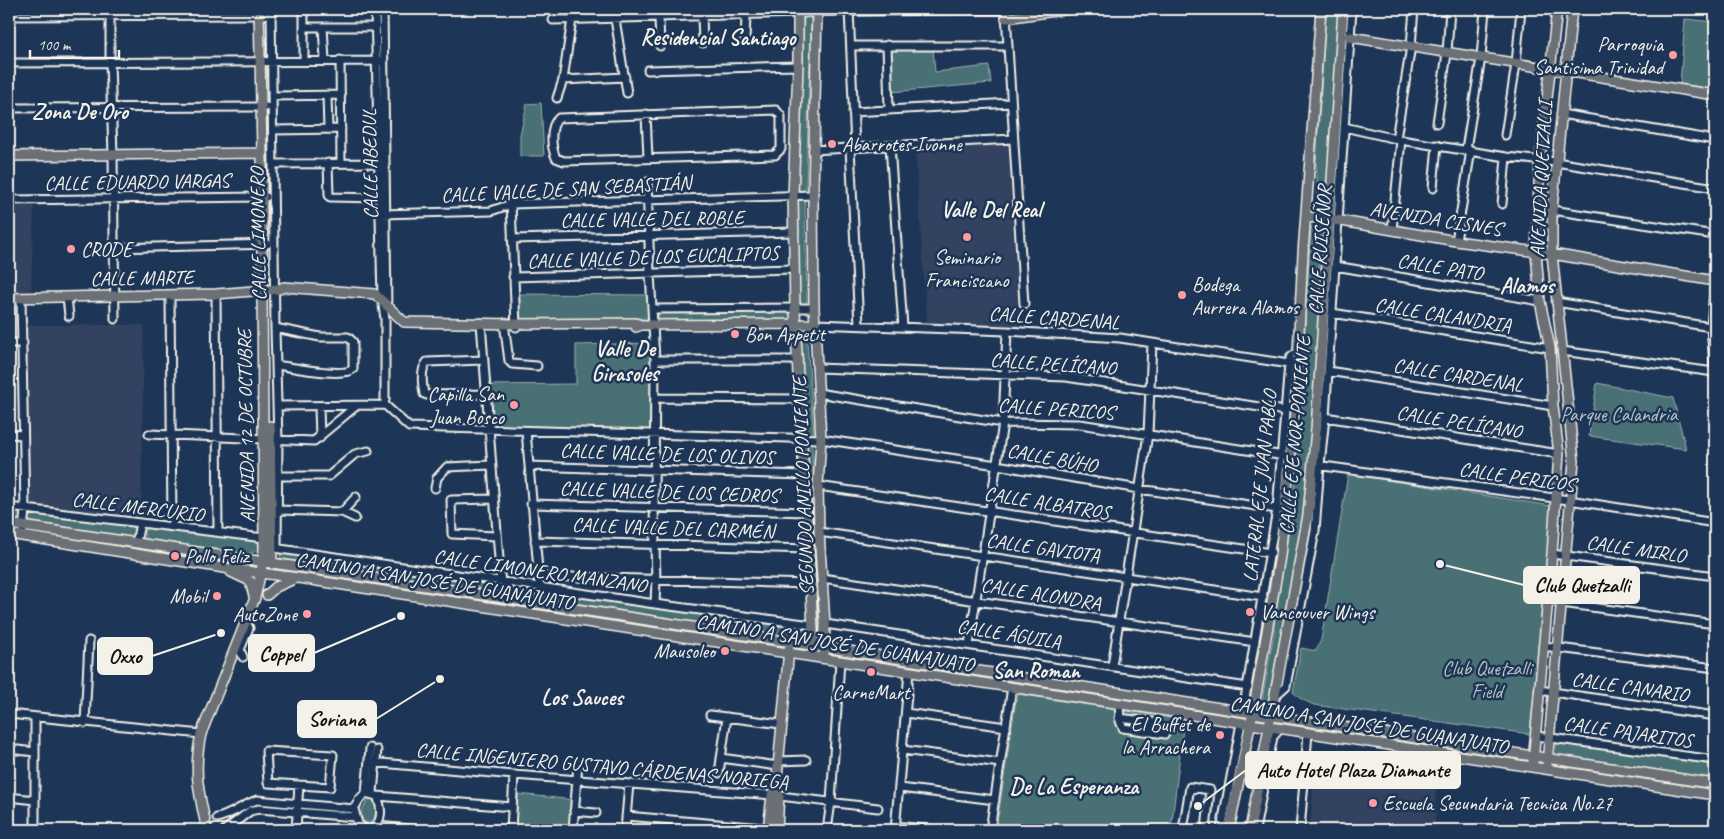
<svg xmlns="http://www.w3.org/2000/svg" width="1724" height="839" font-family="Caveat,sans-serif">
<rect width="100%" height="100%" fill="#1d3557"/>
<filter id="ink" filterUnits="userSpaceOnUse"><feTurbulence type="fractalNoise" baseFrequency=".02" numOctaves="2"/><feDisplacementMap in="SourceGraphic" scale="10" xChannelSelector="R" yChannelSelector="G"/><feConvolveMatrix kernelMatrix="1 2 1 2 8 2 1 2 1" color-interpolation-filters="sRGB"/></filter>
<g filter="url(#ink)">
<path fill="#324260" d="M1008,143L1019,326L927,323L915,150Z
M9,206H34L31,292H9Z
M26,325H144L141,519L31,504Z
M1315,760L1436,775L1435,830H1310Z"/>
<path fill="#497074" stroke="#9eb0ae" d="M1326,9H1339L1326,208L1324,210H1317V173L1316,166Z
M804,17H810L811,21L806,188L805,192L801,193L798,191Z
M1685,19L1715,22V89L1680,84Z
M891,49H933L935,72L989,66L991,83L892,92Z
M541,103L544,156H520V135L527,104Z
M802,198L805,201L807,302L802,304L799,302L797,201Z
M1316,226L1320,227L1321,230L1319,268L1321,279L1311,433L1300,542L1270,698L1266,701L1263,700V695L1274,633V615L1294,501L1311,227Z
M514,294L648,295L649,318L516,321Z
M665,312H790L793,315V321L663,322L658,319V314Z
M806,327L814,433L810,436L806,433L800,328Z
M650,343L653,432L490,429L487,385L576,384V345Z
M1597,383L1673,398L1686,449L1589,436Z
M805,442L811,443L812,447L824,630L822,643L816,642Z
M1348,474L1552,506L1530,734L1314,705L1301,699L1293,692L1301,648L1316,651L1321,640Z
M9,510L21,512L24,519L19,521L9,519Z
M34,513L132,527L135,528V532L131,537L31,522L28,520V516Z
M148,528L261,542L262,547L257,551L248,554L146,539L144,536V531Z
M281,552L498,585L499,587L497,590L491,591L281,561L280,555Z
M510,586L537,591V595L534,597L512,594L509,589Z
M548,592L807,630L809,632V637L805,640L799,639L552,599L548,597Z
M1017,694L1184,720L1171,830H996Z
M1560,741L1715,763V780L1555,755L1556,744Z
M518,794L575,800L572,830H515Z
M369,799L373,800L377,805C377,814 377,822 366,823L362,818L361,811Z"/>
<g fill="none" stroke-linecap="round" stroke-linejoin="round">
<path stroke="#3d516d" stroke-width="7" stroke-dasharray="7 3.5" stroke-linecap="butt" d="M1208,809L1219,811"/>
<defs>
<path id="minor" d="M110,9V62L113,155L115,319
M271,9L275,328L278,440L277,548
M304,9V61
M375,9L382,299L385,319V400
M383,9L387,308
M581,9L582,19
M849,9L855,148
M1006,14L1024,304
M9,16L264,15
M702,16L703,43
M659,18L660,46
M615,19L627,93
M553,20L798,13
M304,27H376
M323,27L325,60
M745,41L746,15
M887,45L889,109
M851,46H1007
M340,60L341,163
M9,63L384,61
M648,70L798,66
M563,80L625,77
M327,95L328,129
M273,96L341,95
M557,98L563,80L572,19
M9,108L266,107
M776,110L781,116V149L775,155L564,161L556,158C551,147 549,126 559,118Z
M853,112L1011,103
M646,114L648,158
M1561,114L1715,140
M1437,123L1447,53L1450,9
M1344,127L1401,140L1506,157L1556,162L1715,188
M273,130L341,129
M1505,135L1516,64L1521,9
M1396,139L1411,46L1414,9
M890,146L903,327
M850,148L859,325
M1466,149L1481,58L1485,9
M813,150L1013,139
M328,163L329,195L330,197L380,198
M274,164L379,163
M647,182L650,273L655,360L654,508L656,580L655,604
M1433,188L1437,145
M9,200L266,197
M511,204L516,327
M1502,204L1506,157
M1552,210L1715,235
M381,214L491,211L511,204L813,195
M1392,230L1401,140
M512,239L794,232
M1456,241L1471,150
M114,248L267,244
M1335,266L1540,301
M513,277L794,269
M1715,279L1711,327L1715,377
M216,294L218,532
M170,295L172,527
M67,297L69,316
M21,298L25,510L23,530
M1556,302L1711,327
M652,309L814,308
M1332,313L1550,348
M481,323L502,598
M504,323L509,361L512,364L537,366
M815,324L1007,331L1120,338L1289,364
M275,328L320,337H348L353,342V369C343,378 291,367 276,365
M9,343H23
M1562,351L1714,372
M484,360L427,362C420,370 422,384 424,394L427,395L487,394
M655,360H798
M817,368L1066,377L1285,411
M1328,371L1553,406
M818,393L1003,423L1080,424L1291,457
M655,398L799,399
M277,406L385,405L409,427L821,439L997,465L1139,489L1277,509
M319,407L320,438
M1325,417L1559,454
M526,431L541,604
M9,434L23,435
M149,434L314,441L356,406
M1316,465L1569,500L1715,523
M529,466L804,475
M278,476H329L355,454L368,451
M818,486L1271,553
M435,488L437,478L447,467L491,465
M493,499L451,500L452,534L496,536
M531,504L807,512
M9,507L264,538
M278,510L342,512L355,518
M342,512L356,497
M819,532L1263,597
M535,541L809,549
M136,543L140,523
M267,547L655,604L812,625
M1552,554L1715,576
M539,576L810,584
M822,578L1255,642
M1547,601L1715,624
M825,624L1248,687
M969,645L1003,423L1007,331
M1543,646L1715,668
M243,657L240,650L249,628L246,622
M1112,666L1148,434L1152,343
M1539,690L1715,716
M1276,695L1286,686L1315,531L1320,465L1325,417L1352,9
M1119,704L1120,721L1123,728L1165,734
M1231,710L1240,705L1245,699L1277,509L1289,364L1290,358L1299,351
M906,713L1006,727
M9,714L201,734
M710,715L781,724
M1119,718L1152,722V732
M85,723L89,641
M1536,736L1715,760
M9,749L35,752
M903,750L1000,763
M266,751L333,755L330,787L268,783Z
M721,758L778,766
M778,761L806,760
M370,762L514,775L772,795L878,808
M719,773L727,717
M900,788L995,800
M366,793L377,796C382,808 383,822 371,830
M366,793L370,748
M373,793L377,750
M377,796L512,807
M9,797L35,800
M574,811L596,813
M626,816L787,830
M217,818C232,815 242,805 257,800L354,809
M377,826L421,830
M896,826L933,830
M35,830V717
M225,830L250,811L259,809L355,817
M263,830H272
M296,830L299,785
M366,830L358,824L354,809L359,800L366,793
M511,830L514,775
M573,830L578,764
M625,830L629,784
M827,830L831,802L840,661
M895,830L909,672
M990,830L1012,687
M1183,830L1190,787L1210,790L1206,830
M1221,830L1241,723
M1255,830L1273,737L1280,729
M1300,830L1308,733"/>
<path id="major" d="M798,9V66L793,196L795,309L799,399L809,549L814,650
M817,9L813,195L814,308L821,439L818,486L819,532L825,624L824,653
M798,13L817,11L1008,9
M1006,18L1069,9
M1350,37L1715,95
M9,156L262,153
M1306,217L1330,219L1456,241L1552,254L1715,281
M9,298L216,294L279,289L284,287L375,294L404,322L516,324L635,323L641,325
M636,327L641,325L815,324
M270,426L272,564
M9,524L380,579L1715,784
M9,534L224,568L298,578L1715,795
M231,572L250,581L254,596
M267,595L276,587L294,579
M1533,762L1552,554L1559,454L1553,406L1550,348L1540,301L1536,252L1540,161L1557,9
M1547,764L1574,461L1552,254V210L1572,9
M207,830C199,793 193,772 201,734L255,598L263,562L264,547L262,290V153L259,9
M768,830L772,795L776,788
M777,830L779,796L776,788L789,649
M1229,830L1255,701L1280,556L1295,411L1303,253L1321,9
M1250,830L1308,515L1316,429L1343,9"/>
</defs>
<use href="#minor" stroke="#f4f1e8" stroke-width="11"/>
<use href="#major" stroke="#f4f1e8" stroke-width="12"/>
<use href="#minor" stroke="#1d3557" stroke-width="7"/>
<use href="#major" stroke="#6b6f75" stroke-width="9"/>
</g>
</g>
<g fill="#ff9aa2" stroke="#1d3557" stroke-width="2">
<circle cx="1673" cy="55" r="5"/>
<circle cx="832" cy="144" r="5"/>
<circle cx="967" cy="237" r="5"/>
<circle cx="71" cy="249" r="5"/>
<circle cx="1182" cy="295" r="5"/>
<circle cx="735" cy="334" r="5"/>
<circle cx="514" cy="405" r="5"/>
<circle cx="175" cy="556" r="5"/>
<circle cx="217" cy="596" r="5"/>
<circle cx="1250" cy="612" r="5"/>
<circle cx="307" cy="614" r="5"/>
<circle cx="725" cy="651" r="5"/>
<circle cx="871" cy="672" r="5"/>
<circle cx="1220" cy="735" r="5"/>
<circle cx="1373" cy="803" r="5"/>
</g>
<g text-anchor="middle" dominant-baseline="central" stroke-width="5" stroke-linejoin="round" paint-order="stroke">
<g font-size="20" fill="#f4f1e8" stroke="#1d3557" text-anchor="start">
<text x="1663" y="44" text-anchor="end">Parroquia<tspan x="1663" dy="23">Santisima Trinidad</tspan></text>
<text x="842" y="144">Abarrotes Ivonne</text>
<text x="81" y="249">CRODE</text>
<text x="967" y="257" text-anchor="middle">Seminario<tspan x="967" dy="23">Franciscano</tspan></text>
<text x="1192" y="284">Bodega<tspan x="1192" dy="23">Aurrera Alamos</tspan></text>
<text x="745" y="334">Bon Appetit</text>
<text x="504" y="394" text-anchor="end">Capilla San<tspan x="504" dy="23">Juan Bosco</tspan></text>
<text x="185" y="556">Pollo Feliz</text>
<text x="207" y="596" text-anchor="end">Mobil</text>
<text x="1260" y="612">Vancouver Wings</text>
<text x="297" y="614" text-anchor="end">AutoZone</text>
<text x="715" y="651" text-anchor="end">Mausoleo</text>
<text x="871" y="692" text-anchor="middle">CarneMart</text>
<text x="1210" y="724" text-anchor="end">El Buffet de<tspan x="1210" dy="23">la Arrachera</tspan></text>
<text x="1383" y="803">Escuela Secundaria Tecnica No.27</text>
</g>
<g font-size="20" fill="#f4f1e8" stroke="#1d3557">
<text transform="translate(370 164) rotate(-91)">CALLE ABEDUL</text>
<text transform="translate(1541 179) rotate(-87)">AVENIDA QUETZALLI</text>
<text transform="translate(137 182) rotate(-1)">CALLE EDUARDO VARGAS</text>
<text transform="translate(566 189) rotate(-3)">CALLE VALLE DE SAN SEBASTIÁN</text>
<text transform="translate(652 219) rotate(-1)">CALLE VALLE DEL ROBLE</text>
<text transform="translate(1436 219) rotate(9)">AVENIDA CISNES</text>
<text transform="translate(258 234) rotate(-91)">CALLE LIMONERO</text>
<text transform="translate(1320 250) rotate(-86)">CALLE RUISEÑOR</text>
<text transform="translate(653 257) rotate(-2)">CALLE VALLE DE LOS EUCALIPTOS</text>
<text transform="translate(1440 267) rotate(9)">CALLE PATO</text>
<text transform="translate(142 278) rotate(-1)">CALLE MARTE</text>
<text transform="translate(1443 315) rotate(9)">CALLE CALANDRIA</text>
<text transform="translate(1054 318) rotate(4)">CALLE CARDENAL</text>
<text transform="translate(1053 364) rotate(4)">CALLE PELÍCANO</text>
<text transform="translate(1458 375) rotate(9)">CALLE CARDENAL</text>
<text transform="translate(1056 409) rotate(4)">CALLE PERICOS</text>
<text transform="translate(1459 422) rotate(9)">CALLE PELÍCANO</text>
<text transform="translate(246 426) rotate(-91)">AVENIDA 12 DE OCTUBRE</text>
<text transform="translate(1295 435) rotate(-85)">CALLE EJE NOR-PONIENTE</text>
<text transform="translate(667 454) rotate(2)">CALLE VALLE DE LOS OLIVOS</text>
<text transform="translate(1052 458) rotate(10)">CALLE BÚHO</text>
<text transform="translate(1517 477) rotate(8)">CALLE PERICOS</text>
<text transform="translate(803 486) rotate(-92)">SEGUNDO ANILLO PONIENTE</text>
<text transform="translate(1260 486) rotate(-84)">LATERAL EJE JUAN PABLO</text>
<text transform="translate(669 492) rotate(2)">CALLE VALLE DE LOS CEDROS</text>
<text transform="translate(1047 503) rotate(9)">CALLE ALBATROS</text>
<text transform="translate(138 507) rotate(7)">CALLE MERCURIO</text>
<text transform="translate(673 528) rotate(2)">CALLE VALLE DEL CARMÉN</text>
<text transform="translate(1043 548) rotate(8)">CALLE GAVIOTA</text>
<text transform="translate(1636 549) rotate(8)">CALLE MIRLO</text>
<text transform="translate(540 571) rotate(8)">CALLE LIMONERO MANZANO</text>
<text transform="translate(435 581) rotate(9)">CAMINO A SAN JOSÉ DE GUANAJUATO</text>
<text transform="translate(1041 594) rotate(9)">CALLE ALONDRA</text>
<text transform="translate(1009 634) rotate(9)">CALLE ÁGUILA</text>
<text transform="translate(835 643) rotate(9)">CAMINO A SAN JOSÉ DE GUANAJUATO</text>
<text transform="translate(1630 687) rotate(8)">CALLE CANARIO</text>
<text transform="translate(1369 725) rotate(9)">CAMINO A SAN JOSÉ DE GUANAJUATO</text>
<text transform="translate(1628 732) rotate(8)">CALLE PAJARITOS</text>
<text transform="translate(602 766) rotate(5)">CALLE INGENIERO GUSTAVO CÁRDENAS NORIEGA</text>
</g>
<g font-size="20" fill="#b8c4bf" stroke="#1d3557">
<text x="1619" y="414">Parque Calandria</text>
<text x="1487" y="668">Club Quetzalli<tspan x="1487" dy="23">Field</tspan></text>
</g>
<g font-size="22" font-weight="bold" fill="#f4f1e8" stroke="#1d3557">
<text x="718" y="38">Residencial Santiago</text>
<text x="80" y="112">Zona De Oro</text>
<text x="991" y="210">Valle Del Real</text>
<text x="1527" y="286">Alamos</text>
<text x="625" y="349">Valle De<tspan x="625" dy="25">Girasoles</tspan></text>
<text x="1036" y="671">San Roman</text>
<text x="582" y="698">Los Sauces</text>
<text x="1074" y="787">De La Esperanza</text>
</g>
</g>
<path fill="none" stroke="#f4f1e8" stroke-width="2" d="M1440 564L1524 585M401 616L314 653M221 633L152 656M440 679L376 719M1198 806L1246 770"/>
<g fill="#f4f1e8" stroke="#1d3557" stroke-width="2">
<circle cx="1440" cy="564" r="5"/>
<circle cx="401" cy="616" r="5"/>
<circle cx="221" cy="633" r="5"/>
<circle cx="440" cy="679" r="5"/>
<circle cx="1198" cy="806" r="5"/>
</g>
<g fill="#f4f1e8" stroke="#f4f1e8" stroke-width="2">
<rect x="1524" y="567" width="115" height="36" rx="5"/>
<rect x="249" y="635" width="65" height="36" rx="5"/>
<rect x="98" y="638" width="54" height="36" rx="5"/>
<rect x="298" y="701" width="78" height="36" rx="5"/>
<rect x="1246" y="752" width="214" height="36" rx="5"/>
</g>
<g font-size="21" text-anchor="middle" font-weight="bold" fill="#111">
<text x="1582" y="592">Club Quetzalli</text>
<text x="281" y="661">Coppel</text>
<text x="125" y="663">Oxxo</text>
<text x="337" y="726">Soriana</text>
<text x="1353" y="777">Auto Hotel Plaza Diamante</text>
</g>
<rect width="1724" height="839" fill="none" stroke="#1d3557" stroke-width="30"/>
<rect x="15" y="15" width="1694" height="809" fill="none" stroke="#f4f1e8" stroke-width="2" filter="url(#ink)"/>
<path d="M30 50v8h89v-8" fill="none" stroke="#f4f1e8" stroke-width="2.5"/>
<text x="38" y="50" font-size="15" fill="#f4f1e8" stroke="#1d3557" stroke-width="4" paint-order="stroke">100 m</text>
</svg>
